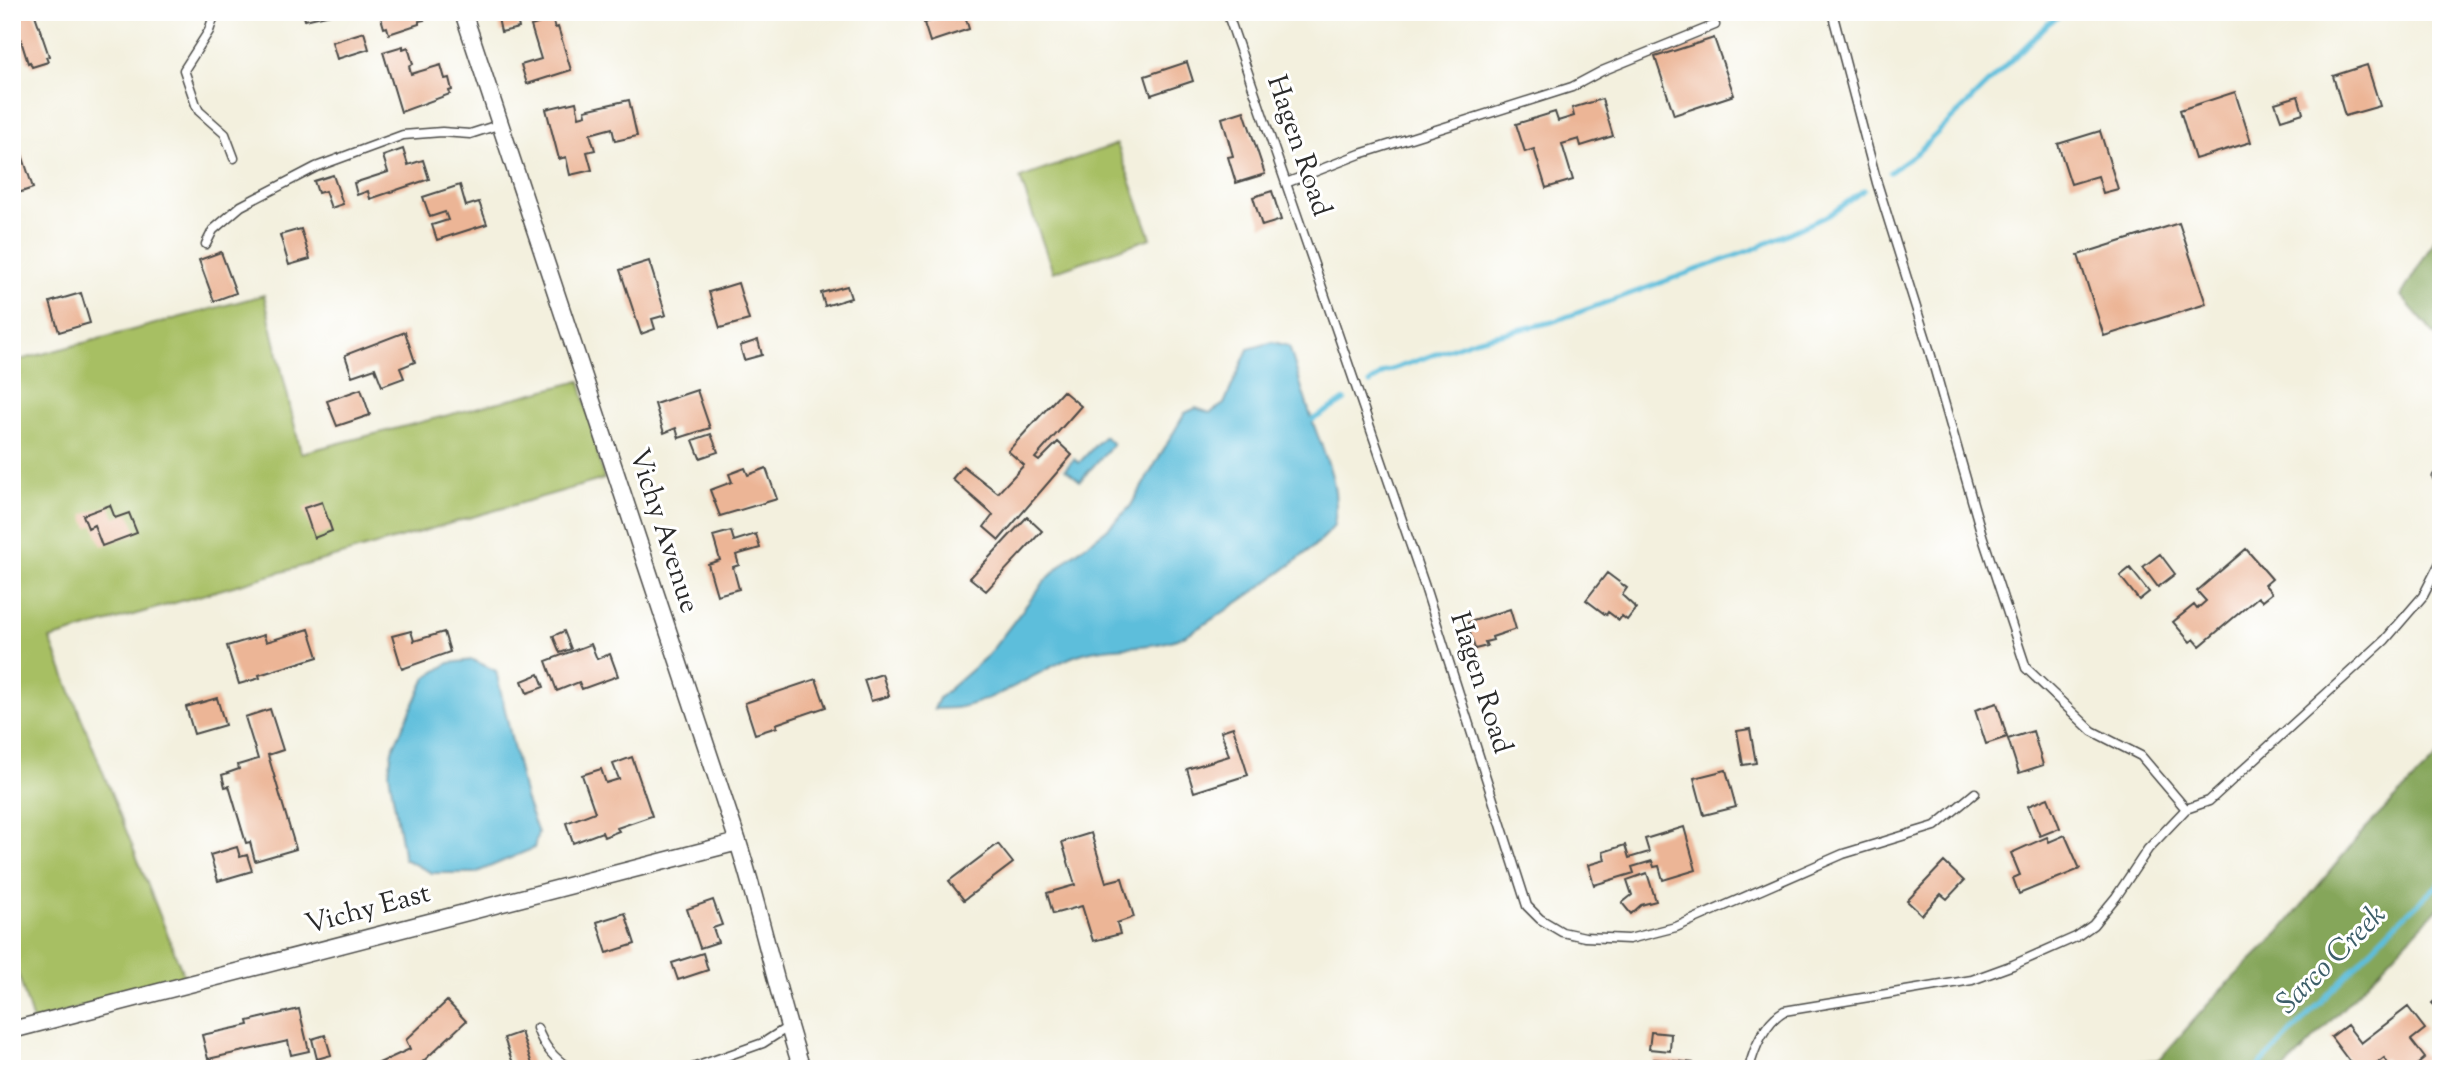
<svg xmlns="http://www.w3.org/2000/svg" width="2453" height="1081" font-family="'Sorts Mill Goudy',serif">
<rect width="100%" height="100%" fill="#fff"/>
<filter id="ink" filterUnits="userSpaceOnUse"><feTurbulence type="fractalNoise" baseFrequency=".0143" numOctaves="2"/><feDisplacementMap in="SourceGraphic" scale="14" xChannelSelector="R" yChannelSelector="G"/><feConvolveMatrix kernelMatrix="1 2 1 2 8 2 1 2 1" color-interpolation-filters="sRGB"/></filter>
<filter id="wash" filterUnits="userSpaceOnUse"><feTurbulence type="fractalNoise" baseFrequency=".00686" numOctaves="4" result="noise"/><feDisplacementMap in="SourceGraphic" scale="28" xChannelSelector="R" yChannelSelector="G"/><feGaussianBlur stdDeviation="1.57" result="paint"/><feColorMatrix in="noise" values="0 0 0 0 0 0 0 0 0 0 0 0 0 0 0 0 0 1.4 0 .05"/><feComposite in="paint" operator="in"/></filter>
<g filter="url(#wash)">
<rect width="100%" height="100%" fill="#f3f0de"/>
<path fill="#a7bf64" stroke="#697548" stroke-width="2" d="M1117,144L1151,238L1053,272L1020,178Z
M264,295L301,453L580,381L604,479L50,639L184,976L33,1022L12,954V362Z"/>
<path fill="#85a65a" stroke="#586842" stroke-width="2" d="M2441,229V342L2401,296Z
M2441,753V905L2285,1069H2090L2160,1059L2217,994L2280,932L2364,830Z"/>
<path fill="#5dbedb" stroke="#447483" stroke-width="2" d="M1273,342L1289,346C1296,369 1303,393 1311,417C1323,453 1342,485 1334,524C1331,541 1199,632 1177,639C1143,651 1105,643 1072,657C1035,673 1001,698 961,707C953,709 943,708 934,709L939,698L988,655L1045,581L1071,556L1106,530L1130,507L1185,413L1196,408L1210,413L1224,404L1248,349Z
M1104,436L1113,444L1080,481L1065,469L1074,459L1079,463Z
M473,660L496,671L525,798L538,833L534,848L475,873H432L404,859L389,773L392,750L426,678L449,663Z"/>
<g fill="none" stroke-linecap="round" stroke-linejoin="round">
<path stroke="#5dbedb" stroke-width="5" d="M1890,172L1919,151L2049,23L2066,12
M1370,383L1385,372L1475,340L1552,322L1754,249L1829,215L1864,190
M1312,420L1345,400
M2256,1069L2394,926L2441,882"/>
</g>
<g id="blocks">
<path fill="#ecb596" d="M12,12H34L49,56L46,57L48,62L32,67L30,62L28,63Z
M303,12H335V13L305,20Z
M385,12H421L424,20L419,21V24L389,34L387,27L384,28L380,14Z
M562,12H586V13L564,19Z
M958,12H964L969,29L930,42L924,23Z
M516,14L519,28L501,32L498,18Z
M552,19L555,28L558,27L571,70L527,84L521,65L541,59L531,26Z
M364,32L369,49L337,59L332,42Z
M1714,38L1734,95L1674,115L1655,57Z
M403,46V49L408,47L413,64L409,66L411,74L441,65L445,79L449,78L452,90L449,91L450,94L401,112L383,52Z
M1187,62L1193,81L1151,95L1145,76Z
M2367,65L2380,106L2345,116L2333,76Z
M2235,92L2251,142L2195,159L2180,110Z
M2298,96L2303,113L2281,120L2275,103Z
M1602,99L1613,136L1581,146L1579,139L1562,144L1573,180L1546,188L1534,149L1525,152L1516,124L1555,112L1558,121L1574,116L1572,108Z
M629,100L637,136L615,141L612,128L590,134L595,150L587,152L592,170L570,175L566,157L559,159L546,109L576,102L579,117L586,115L585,110Z
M1244,111L1265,174L1236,183L1228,157L1233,156L1222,118Z
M13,127L33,188L12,195V128Z
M2100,131L2118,189L2103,193L2098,176L2071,184L2058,144Z
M403,149L408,165L423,160L429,179L370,199L368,191L357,195L354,183L388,172L383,156Z
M333,175L343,204L331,208L325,191L318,193L314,181Z
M460,185L466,206L479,202L487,224L437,240L432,225L448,220L445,212L430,217L423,197Z
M1272,191L1281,220L1262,226L1253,197Z
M2179,223L2206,304L2104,336L2078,255Z
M301,229L310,259L289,265L280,235Z
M221,252L236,293L214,301L199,260Z
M649,261L666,315L652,319L655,329L641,334L620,270Z
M738,283L749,320L720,328L709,292Z
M847,286L851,298L825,306L821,293Z
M81,293L90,323L59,332L50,302Z
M405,332L415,362L400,368L404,378L382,386L375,368L352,376L345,355Z
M758,340L762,355L744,360L740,346Z
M361,389L370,415L337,426L327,401Z
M697,390L710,428L679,438L676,428L664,433L655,404Z
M1063,391L1081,406L1035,458L1039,461L1058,442L1072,455L999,540L984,527L993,515L952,479L963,466L998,493L1024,465L1008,451Z
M711,434L718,452L700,458L693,440Z
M745,468L748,475L766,468L777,499L720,516L710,490L732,482L729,474Z
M322,502L332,531L314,538L304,508Z
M110,505L115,518L129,513L137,533L102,546L94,525L88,528L83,515Z
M1027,517L1042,531L986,591L970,578Z
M731,531L734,541L756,534L760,548L736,555L739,565L733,567L739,589L717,595L708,564L720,560L713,536Z
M2246,549L2272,579L2265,585L2272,593L2262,601L2258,597L2200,646L2194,639L2190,642L2173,622L2194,605L2197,609L2206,601L2197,591Z
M2160,554L2175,574L2158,587L2143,567Z
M2130,568L2149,592L2139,600L2120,576Z
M1607,573L1627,588L1622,595L1636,608L1627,620L1622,616L1619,620L1608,612L1606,615L1586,600Z
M1510,609L1516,629L1492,637L1493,640L1485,642L1487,646L1475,649L1467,623Z
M309,629L318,657L259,675L260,678L239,684L227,646L264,635L266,642Z
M411,631L414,641L444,632L450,652L402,669L392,636Z
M564,631L571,649L560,653L553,636Z
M591,644L597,659L610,654L618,676L582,689L579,682L557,691L546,661Z
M539,674L544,687L527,693L522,681Z
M882,674L889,696L871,701L864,680Z
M816,679L826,707L776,724L777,727L755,734L745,703Z
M217,698L225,725L194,734L186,707Z
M1997,703L2007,737L1986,744L1975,710Z
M270,709L283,750L268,755L296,849L255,861L250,842L246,843L229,786L225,787L222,775L239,769L238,765L258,759L245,717Z
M1233,727L1248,775L1194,792L1187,769L1229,756L1221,731Z
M1750,729L1756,763L1743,765L1737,731Z
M2033,731L2043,765L2019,773L2008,739Z
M632,757L652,816L617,828L619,831L604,837L602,832L573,843L566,823L595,812L582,775L601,769L606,783L619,779L613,764Z
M1726,770L1736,807L1704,815L1694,778Z
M2048,798L2060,828L2040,836L2028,806Z
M1684,827L1696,870L1663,880L1659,866L1654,867L1652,861L1632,867L1634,873L1594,885L1588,865L1605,860L1603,852L1625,845L1629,858L1649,852L1645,839Z
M1091,833L1106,882L1122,878L1134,917L1117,923L1120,934L1093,941L1082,906L1053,914L1047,893L1075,885L1062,842Z
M2065,835L2080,869L2019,894L2013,878L2020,875L2011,853L2047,837L2049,842Z
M998,844L1013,863L964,900L949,881Z
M237,847L240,857L247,855L252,871L218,881L210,855Z
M1944,862L1964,881L1947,899L1941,894L1922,915L1907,901Z
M1647,873L1656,901L1641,905L1631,914L1622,903L1632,895L1627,880Z
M713,900L722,925L713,928L718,942L700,948L687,909Z
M625,913L635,944L607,953L597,922Z
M703,953L708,970L678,980L672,963Z
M2441,995V1012L2432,1003Z
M447,1001L466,1021L415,1069H382L379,1063L410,1049L406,1040Z
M2408,1007L2425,1029L2411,1040L2425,1058L2412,1069H2392L2384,1058L2370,1069H2355L2331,1037L2347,1025L2361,1043Z
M299,1009L309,1051L291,1055L288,1041L208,1059L202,1035L249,1025L248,1021Z
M521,1032L532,1064L515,1069L504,1038Z
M1651,1032L1671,1034L1670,1051L1649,1049Z
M325,1035L331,1055L317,1059L312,1039Z
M1654,1059L1693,1063L1692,1069H1653Z"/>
</g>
</g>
<g filter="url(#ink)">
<use href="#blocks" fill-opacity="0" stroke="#494946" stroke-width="2"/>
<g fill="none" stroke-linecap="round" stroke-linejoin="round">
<defs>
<path id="service" d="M215,12L209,31L184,70L196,105L199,111L225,134L234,158
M978,12H989
M1227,12L1424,584L1527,906L1540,919L1562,932L1585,937L1629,939L1676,927L1843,854L1935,826L1975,793
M1832,12L1877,183L1929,349L1982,535L2026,668L2092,731L2141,756L2186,809L2209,801L2385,640L2423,596L2441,561
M1286,183L1360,154L1572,87L1602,71L1715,25
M206,244L213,230L241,206L316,167L403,135L442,132L470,134L501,124
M2437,477L2441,479
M537,1028C544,1047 553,1057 570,1069
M690,1069L763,1043L788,1027
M1749,1069C1754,1048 1765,1022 1784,1011L1972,980L2013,965L2076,937L2093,925L2116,897L2148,849L2186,809"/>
<path id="minor" d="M463,12L738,842C762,917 777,994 802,1069
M12,1030L738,842"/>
</defs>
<use href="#service" stroke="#494946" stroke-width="11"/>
<use href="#minor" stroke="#494946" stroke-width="19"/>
<use href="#service" stroke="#fff" stroke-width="8"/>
<use href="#minor" stroke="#fff" stroke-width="16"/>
</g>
</g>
<g text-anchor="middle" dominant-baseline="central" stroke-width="6" stroke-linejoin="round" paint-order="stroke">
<g font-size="28" fill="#2b2b2b" stroke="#fff">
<text transform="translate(1298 146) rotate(71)">Hagen Road</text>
<text transform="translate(663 531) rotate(72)">Vichy Avenue</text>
<text transform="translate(1480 683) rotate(72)">Hagen Road</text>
<text transform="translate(368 910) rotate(-15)">Vichy East</text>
</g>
<g font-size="30" font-style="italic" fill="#3c5e69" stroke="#fff">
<text transform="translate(2332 960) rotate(-45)">Sarco Creek</text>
</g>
</g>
<rect width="2453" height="1081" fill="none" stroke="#fff" stroke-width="42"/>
</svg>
